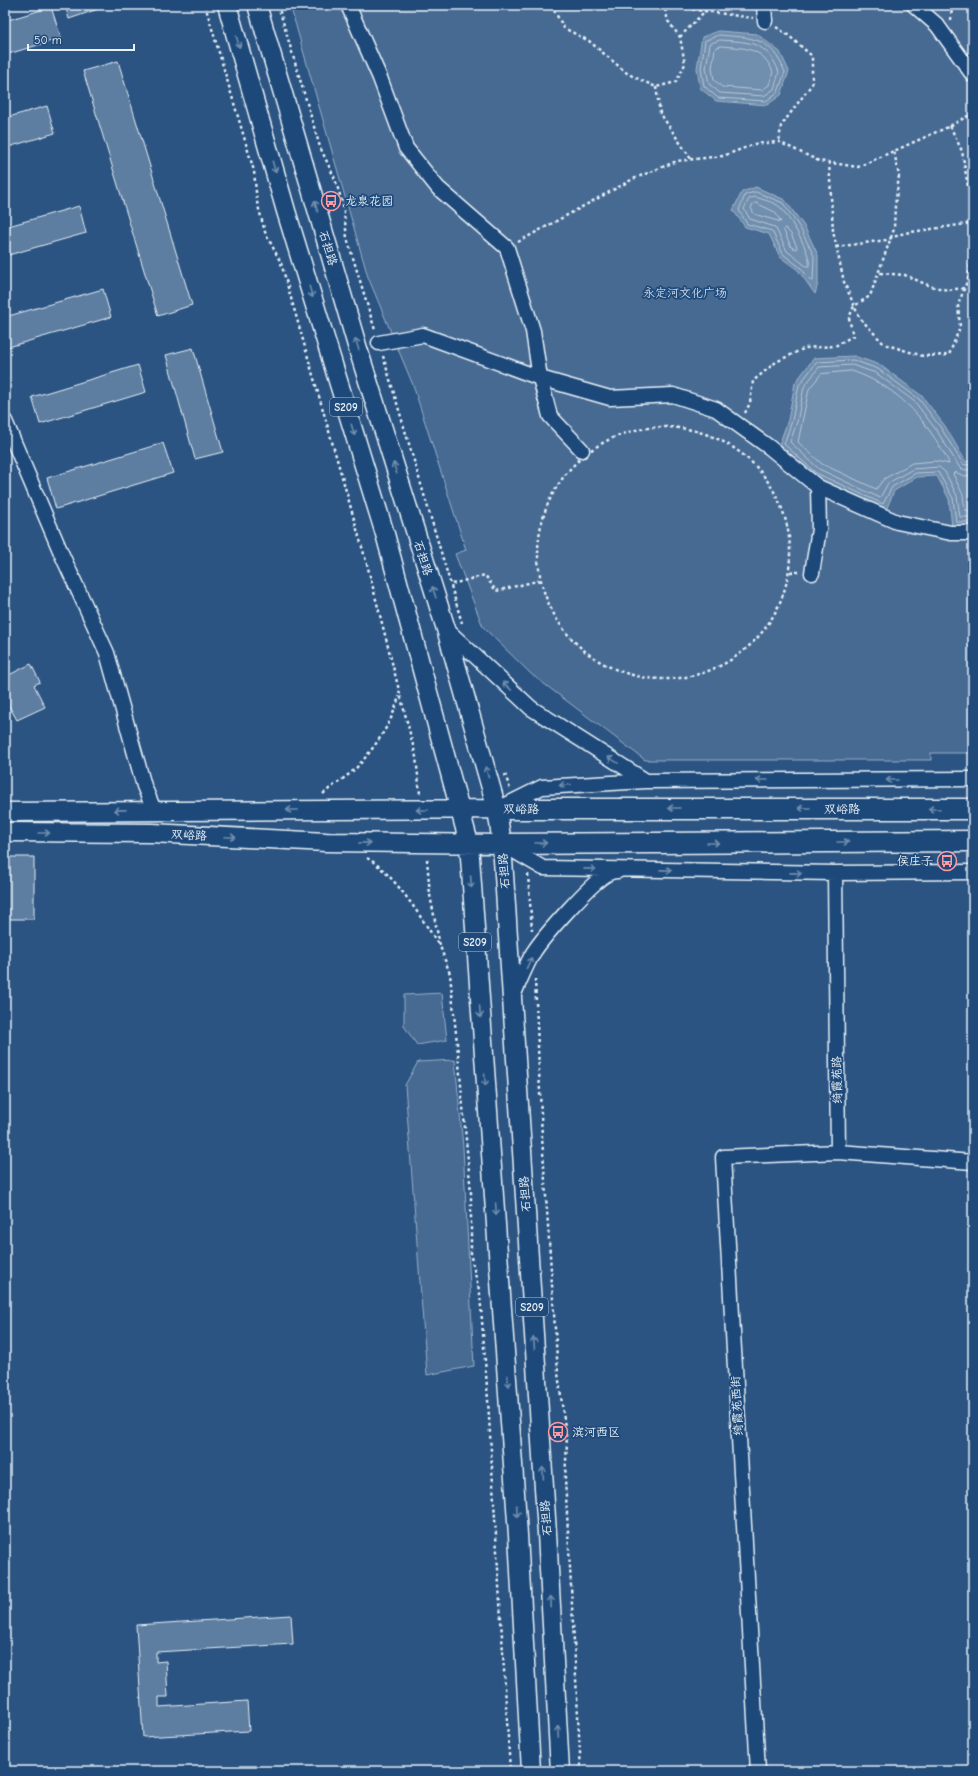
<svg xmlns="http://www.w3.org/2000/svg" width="978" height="1776" font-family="'Comic Neue','LXGW WenKai TC',sans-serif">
<rect width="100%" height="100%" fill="#2b5482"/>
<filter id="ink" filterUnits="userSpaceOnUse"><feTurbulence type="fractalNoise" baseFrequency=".025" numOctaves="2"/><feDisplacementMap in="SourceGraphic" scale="8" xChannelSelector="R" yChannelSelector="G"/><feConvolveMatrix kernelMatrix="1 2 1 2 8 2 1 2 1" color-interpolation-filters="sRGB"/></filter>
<g filter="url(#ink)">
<path fill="#476b93" stroke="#98aec6" d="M290,5H973V753H931V760H645L531,674L483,627L455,554L466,550L413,385L368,277Z
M442,993L447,1040L417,1045L404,1026V995Z
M455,1060L463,1147L474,1366L427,1375L405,1085L418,1062Z"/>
<path fill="#708ead" stroke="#a0b6cb" d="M718,31L757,34L780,52L789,71L781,95L767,105L716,101L700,88L697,68L702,37Z
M756,187L785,200L804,226L818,255V283L815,294L798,270L780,257L769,234L745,227L733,210L742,192Z
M854,356L880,365L922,396L945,426L966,462L973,459V526L952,527L949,499L937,476L917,477L894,491L886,510L814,476L779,445L788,420L795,383L814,358Z"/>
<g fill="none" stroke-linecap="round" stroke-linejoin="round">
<path stroke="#b8c9da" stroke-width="1" d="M719,35C753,38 770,36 785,72L778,92L766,101L718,98L704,86L701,68L705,41Z
M720,40C749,42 767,41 779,72L774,89L764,96L720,93L709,84L706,68L710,44Z
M721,46C744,48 763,47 773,72L769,85L762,90L722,87L714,80L712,68L715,49Z
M756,192L783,203L800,228L814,256L813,281H811L801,268L783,254L772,231L747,224L739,210L745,195Z
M756,197C763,200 774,202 780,207C789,216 812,254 809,266H806L787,251L775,227L750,219L744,209L749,199Z
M756,203L775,212L781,222L754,214L751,208L753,204Z
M785,228L791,234L797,247L796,249L791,247L784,231Z
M852,371C892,385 917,409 939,445C942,451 948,458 949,464L936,461L912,463L884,479L876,489L822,464L798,442L809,389L821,374Z
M973,463L967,465L963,464L941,428L919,399L878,369L853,360L817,362L799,385L792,421L784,444L816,473L883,504L892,487L916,473L938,472L953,498L956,522H973
M973,469L966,470L960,468L937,431L915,402L876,373L852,365L819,367L804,387L797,422L790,442L819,469L880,498L888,483L913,469L939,467L945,472L957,496L960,517H973
M973,475L964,476L955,472L953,474L963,495L965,510L973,511"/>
</g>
<path fill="#5d7da1" stroke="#e8f1f8" d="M65,5H100L101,8L69,19Z
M51,7L61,38L5,55V21Z
M118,61L192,305L158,316L83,71Z
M47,106L55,133L5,148V118Z
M79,206L86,233L5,256V227Z
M103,289L111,317L5,348V317Z
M193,348L223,452L195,459L166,355Z
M138,365L146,392L40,424L32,397Z
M163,443L173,473L56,509L47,478Z
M31,664L40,682L34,685L45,707L17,720L5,699V677Z
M6,857H34V919H6Z
M291,1615L293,1644L156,1652V1662L166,1661L168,1697H159V1707L247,1701L249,1731L143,1737L136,1625Z"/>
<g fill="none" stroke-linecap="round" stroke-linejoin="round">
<defs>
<path id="minor" d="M348,5L380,78L406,148L438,188L507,248L533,331L540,378L550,416L582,450
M764,5L765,21
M914,5L937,25L973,75
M379,343L423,335L540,378L610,398L673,395L716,409L769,447L818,487L897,522L951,533H973
M5,421L62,555L107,653L144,786L154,810
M812,573L819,529L818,487
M446,629L531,708L646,781
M500,808L542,787L646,781L973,779
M502,844L543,868L835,873L973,872
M835,873L838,1152L973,1162
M512,998C519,983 525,967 533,953C543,937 593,880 609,873C611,872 615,871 618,871
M758,1771L723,1157L838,1152"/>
<path id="major" d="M227,5L286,211L385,534L469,843L518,1535L531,1771
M257,5L358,349L446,629L497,809L502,844L512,998L547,1533L560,1771
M5,812L497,809
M5,832L152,833L326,842L502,844"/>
<path id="highway" d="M497,809H973
M502,844L973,841"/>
</defs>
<use href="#minor" stroke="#e8f1f8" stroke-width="17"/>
<use href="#major" stroke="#e8f1f8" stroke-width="21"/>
<use href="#highway" stroke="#e8f1f8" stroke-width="23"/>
<path stroke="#e8f1f8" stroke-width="2.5" stroke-dasharray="3 3" stroke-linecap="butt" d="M205,5L254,171L257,202L265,232L281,263L368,568L416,757L420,794
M278,5L320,147L335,179L343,205L347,238L375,330
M551,5L564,28L589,41L628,74L656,87L676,82L685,64L680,37L668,21L664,5
M681,5L690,9L753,18
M951,20L952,5
M776,27L788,35L812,56V84L781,126L779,142
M680,37L705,11
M656,87L660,113L691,159
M950,126L962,151L973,216
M829,162L833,231L844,282L859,317L884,344L923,356L949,355L960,327L958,305L968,279L973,248
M518,242L633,179L677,161L723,156L755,144L779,142L819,161L858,167L950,126L973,113
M836,247L886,240L904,233L973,223
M880,273L905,275L930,286L948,290L964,288
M383,356L462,623
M745,413L750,403L753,381L776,362L805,348L835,346L853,336L849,318L854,306L870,296L894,229L895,206L899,176L894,151
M538 553a126 126 0 1 1 252 0a126 126 0 1 1-252 0Z
M790,572H800
M452,584L485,575L496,591L541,580
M505,774L510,789
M323,794C334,784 349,776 359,765C377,744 392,723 399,696
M367,858C394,873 422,919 439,945
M427,859L430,895L440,946L450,974L458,1053L471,1193V1257L480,1294L488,1400L510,1771
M528,874L532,930
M535,979L542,1137L558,1373L567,1443L565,1478L568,1531L581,1771"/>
<use href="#minor" stroke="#1f4a7a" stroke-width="14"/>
<use href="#major" stroke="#1f4a7a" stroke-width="18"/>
<use href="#highway" stroke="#1f4a7a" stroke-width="20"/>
</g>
<defs><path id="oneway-shaft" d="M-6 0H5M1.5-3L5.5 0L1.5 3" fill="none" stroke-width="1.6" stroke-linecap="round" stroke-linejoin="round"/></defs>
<g stroke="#6f8dac">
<use href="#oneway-shaft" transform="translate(238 42) rotate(74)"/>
<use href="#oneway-shaft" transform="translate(274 167) rotate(74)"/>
<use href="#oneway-shaft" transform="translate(316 206) rotate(-106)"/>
<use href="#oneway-shaft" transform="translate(311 292) rotate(73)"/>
<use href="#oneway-shaft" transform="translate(357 344) rotate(-107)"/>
<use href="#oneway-shaft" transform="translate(353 430) rotate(73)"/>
<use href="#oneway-shaft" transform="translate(395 468) rotate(-107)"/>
<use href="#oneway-shaft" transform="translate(434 592) rotate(-108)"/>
<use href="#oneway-shaft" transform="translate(507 686) rotate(-137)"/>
<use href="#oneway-shaft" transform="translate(613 760) rotate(-148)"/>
<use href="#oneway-shaft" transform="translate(487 772) rotate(-105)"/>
<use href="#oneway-shaft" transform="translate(762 780) rotate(180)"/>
<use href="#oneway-shaft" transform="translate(892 780) rotate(180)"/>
<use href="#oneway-shaft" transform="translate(565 785) rotate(175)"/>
<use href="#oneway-shaft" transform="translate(674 808) rotate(180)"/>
<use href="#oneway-shaft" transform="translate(804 808) rotate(-180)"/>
<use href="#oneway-shaft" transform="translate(934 809) rotate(-180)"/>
<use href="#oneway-shaft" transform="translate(120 810) rotate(179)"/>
<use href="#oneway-shaft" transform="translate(292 810) rotate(180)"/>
<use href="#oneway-shaft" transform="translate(422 810) rotate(-180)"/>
<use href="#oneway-shaft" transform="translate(44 833)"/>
<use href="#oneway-shaft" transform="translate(230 837) rotate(3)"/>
<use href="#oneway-shaft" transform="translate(843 842)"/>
<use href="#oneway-shaft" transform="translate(365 843) rotate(1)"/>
<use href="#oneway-shaft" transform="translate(541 843)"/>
<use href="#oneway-shaft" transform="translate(713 843)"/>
<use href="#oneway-shaft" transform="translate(590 869) rotate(1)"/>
<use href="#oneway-shaft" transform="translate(666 870) rotate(1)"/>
<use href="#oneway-shaft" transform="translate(796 873) rotate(1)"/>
<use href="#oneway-shaft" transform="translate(471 882) rotate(86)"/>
<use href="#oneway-shaft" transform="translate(529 963) rotate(-65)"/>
<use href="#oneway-shaft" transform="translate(480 1012) rotate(86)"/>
<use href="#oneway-shaft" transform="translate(485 1080) rotate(86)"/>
<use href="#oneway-shaft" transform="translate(496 1209) rotate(86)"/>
<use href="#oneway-shaft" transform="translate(534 1343) rotate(-94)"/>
<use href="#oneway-shaft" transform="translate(508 1381) rotate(86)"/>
<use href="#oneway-shaft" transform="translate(543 1473) rotate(-94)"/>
<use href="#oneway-shaft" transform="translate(517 1511) rotate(86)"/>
<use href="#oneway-shaft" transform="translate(551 1602) rotate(-93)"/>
<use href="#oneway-shaft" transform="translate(558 1732) rotate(-93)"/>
</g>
</g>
<defs>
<symbol id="bus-ring" viewBox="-11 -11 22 22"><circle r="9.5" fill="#1f4a7a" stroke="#ff9aa2" stroke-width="1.5"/><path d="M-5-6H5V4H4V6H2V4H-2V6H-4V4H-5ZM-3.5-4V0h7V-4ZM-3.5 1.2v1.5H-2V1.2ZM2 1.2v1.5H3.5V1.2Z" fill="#ff9aa2"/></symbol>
</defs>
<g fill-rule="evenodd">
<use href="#bus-ring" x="320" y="190" width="22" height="22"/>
<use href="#bus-ring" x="936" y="850" width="22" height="22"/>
<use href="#bus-ring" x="547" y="1421" width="22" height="22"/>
</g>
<g text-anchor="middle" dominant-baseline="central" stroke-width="3.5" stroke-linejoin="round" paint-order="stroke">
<g fill="#1f4a7a" stroke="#acbfd2" stroke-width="1">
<rect x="330" y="398" width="32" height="18" rx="3"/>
<rect x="459" y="933" width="32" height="18" rx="3"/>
<rect x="516" y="1298" width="32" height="18" rx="3"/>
</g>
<g font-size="11" font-weight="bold" fill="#e8f1f8">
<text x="346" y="407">S209</text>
<text x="475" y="942">S209</text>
<text x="532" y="1307">S209</text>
</g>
<g font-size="12" fill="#e8f1f8" stroke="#1f4a7a" text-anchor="start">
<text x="345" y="201">龙泉花园</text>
<text x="933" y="861" text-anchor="end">侯庄子</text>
<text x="572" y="1432">滨河西区</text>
</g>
<g font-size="12" fill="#e8f1f8" stroke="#1f4a7a">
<text transform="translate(328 248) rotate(73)">石担路</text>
<text transform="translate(423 558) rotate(72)">石担路</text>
<text transform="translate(521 809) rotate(1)">双峪路</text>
<text x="842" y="809">双峪路</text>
<text transform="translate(189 835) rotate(3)">双峪路</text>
<text transform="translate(504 871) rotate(-94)">石担路</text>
<text transform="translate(837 1080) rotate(-91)">绮霞苑路</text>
<text transform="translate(525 1194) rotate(-94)">石担路</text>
<text transform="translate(737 1406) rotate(-93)">绮霞苑西街</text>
<text transform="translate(546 1518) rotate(-94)">石担路</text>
</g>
<g font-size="12" fill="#d0dde9" stroke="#1f4a7a">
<text x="685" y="293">永定河文化广场</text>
</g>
</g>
<rect width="978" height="1776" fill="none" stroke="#1f4a7a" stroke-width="20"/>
<rect x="10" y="10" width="958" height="1756" fill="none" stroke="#e8f1f8" stroke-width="1.5" filter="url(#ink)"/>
<path d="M28 44v6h106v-6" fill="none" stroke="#e8f1f8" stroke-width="2"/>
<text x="34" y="44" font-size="12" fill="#e8f1f8" stroke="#1f4a7a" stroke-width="3" paint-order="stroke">50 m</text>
</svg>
